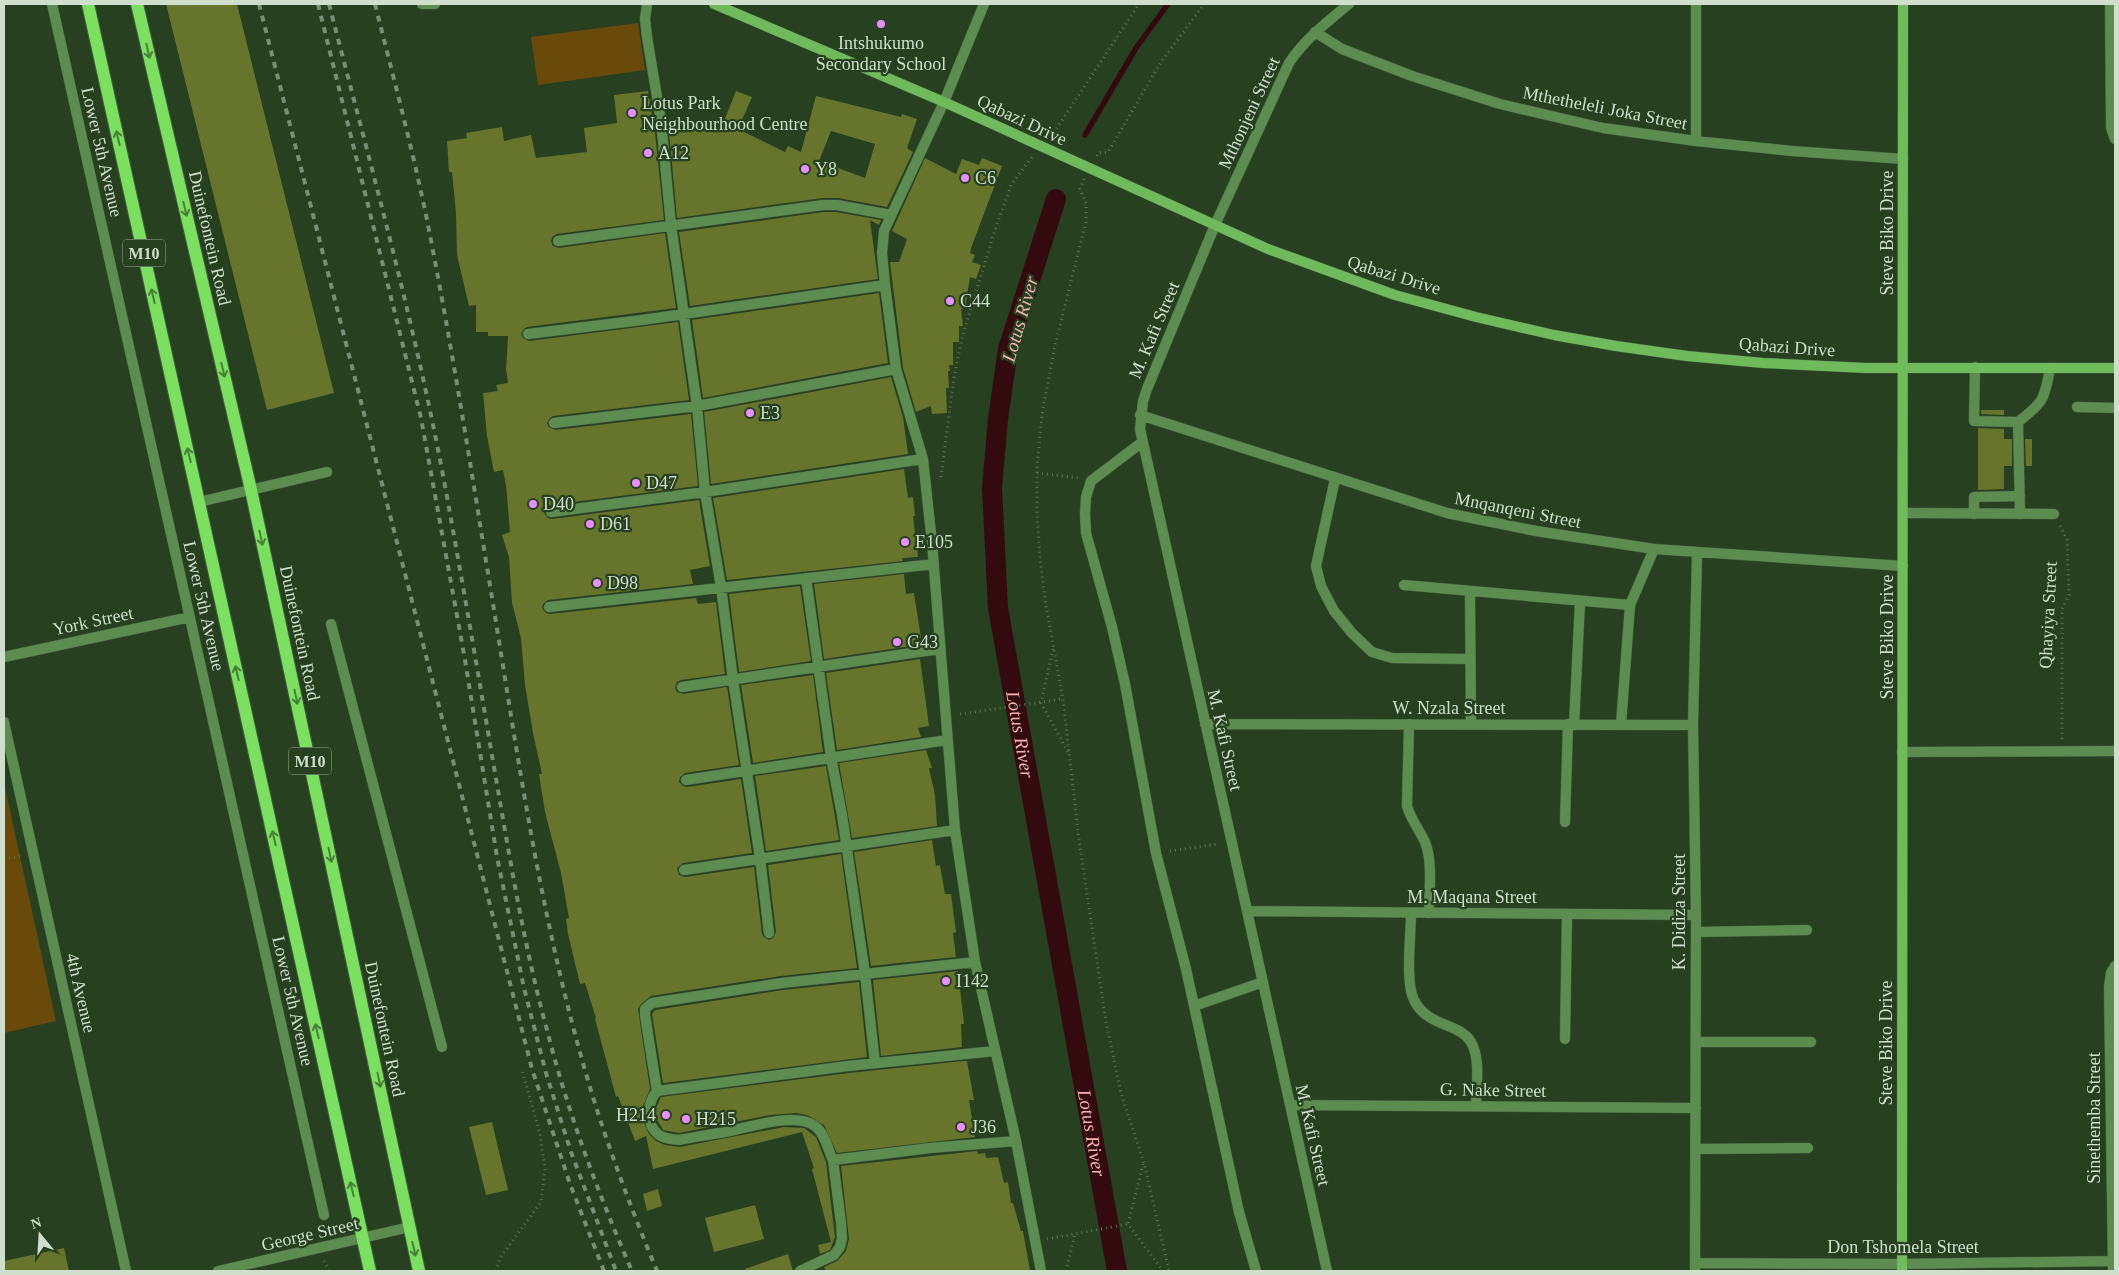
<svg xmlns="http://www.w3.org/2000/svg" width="2119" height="1275" font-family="Georgia,serif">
<rect width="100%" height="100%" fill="#264020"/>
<path fill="#694a0a" d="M638,23L645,70L538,85L531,37Z
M4,783L56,1021L4,1033Z"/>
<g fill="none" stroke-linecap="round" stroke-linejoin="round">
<path stroke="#330b0e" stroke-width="5.5" d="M1085,135L1136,48L1168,4"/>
<path stroke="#330b0e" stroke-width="20" id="s1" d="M1056,199L1008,349L998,419L992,488L998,608L1117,1271"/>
</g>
<path fill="#66742c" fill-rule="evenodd" d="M166,4H237L334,393L267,410Z
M648,91L655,133L664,220L557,234L553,236L551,241L553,246L559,248L665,233L676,308L527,327L524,329L521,334L523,338L529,341L678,322L689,400L553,416L550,418L547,423L549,427L555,430L691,414L698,486L550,505L545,509L544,513L548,518L552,519L699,500L710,566L690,570L693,584L548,600L543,604L542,608L546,613L550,614L696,598L698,604L716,602L725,674L681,680L677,682L675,688L677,692L683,694L727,687L739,765L685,773L680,777L679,782L683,786L687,787L741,779L752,853L683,863L677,868L679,875L685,877L754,867L762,934L764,937L769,940L773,938L776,932L768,865L841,854L857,968L781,976L651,996L641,1004L638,1009L650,1089L643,1106V1120L649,1134L656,1141L665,1145L680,1147L784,1127L804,1128L816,1137L826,1162L835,1237L830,1250L820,1254L818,1245L831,1242L812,1169L814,1168L802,1132L653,1169L646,1136L635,1141L618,1096L616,1097L595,1019L596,1018L585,983L580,984L568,934L566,919L569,918L561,873L545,812L539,774H542L533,733L525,685L521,638L512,603L509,557L502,535L510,532L506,485L503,470L494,472L487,436L483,393L498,391L496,385L508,383L506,369L508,336H488V332H476V305L469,306L457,255L456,213L452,172H449L447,141L467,138L466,133L502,127L504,141L531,135L536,158L587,152L584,128L617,123L614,95Z
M736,91L752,97L738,129L785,152L788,146L801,152L816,96L901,117L902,114L917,119L907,148L913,152L887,207L838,198H823L677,218L669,132L685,130V127L722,126ZM831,131L875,144L865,178L819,161Z
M925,158L956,174L962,159L979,165L982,158L1002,166L971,248L970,253L975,255L972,262L981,265L976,279L970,277L965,308L961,309L963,326H959V342H953V365H949L950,371H948L949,388H946L947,413L932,414L931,406L916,412L903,368L890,262H899L907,239L892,231Z
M823,212H836L881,220L879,225L870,220L878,279L690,306L679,232Z
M879,293L888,363L703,398L692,320Z
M891,377L903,417L908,454L711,484L704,412Z
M1981,410H2004V415L1981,414Z
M1978,428L2004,429V439H2012V466H2004V489L1978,490Z
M2025,439H2032V466H2026Z
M904,469L908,498L913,497L915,516H913L918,557L902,558L903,561L727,580L713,498Z
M904,574L906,594L914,593L921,638H917L918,645L824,659L814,584Z
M800,586L811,661L739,672L729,594Z
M920,659L929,726L918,728L921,737L837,750L826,673Z
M813,675L823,752L753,763L741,685Z
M926,750L932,768H929L935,795L937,826L852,838L839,763Z
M826,766L839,840L766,851L755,776Z
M932,840L936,866L940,865L945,894H951L956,932L953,933L956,957L871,966L854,852Z
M958,971L964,1024H961L962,1047L881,1056L873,980Z
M859,982L867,1057L663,1083L652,1014L655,1010L783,990Z
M963,1061H967L974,1100H969L975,1137L837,1153L824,1125L807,1115L796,1113L770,1115L679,1133L663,1130L656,1118V1108L661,1097L849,1073Z
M492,1122L508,1190L486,1195L469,1127Z
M977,1151L978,1154L985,1153L986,1158L998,1157L1004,1183L1008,1182L1011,1203H1013L1021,1231H1023L1030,1271H826L824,1267L837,1261L846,1251L849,1239L841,1166Z
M658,1189L662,1206L647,1211L643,1194Z
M755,1205L764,1239L714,1252L705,1218Z
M64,1248L69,1271H4V1261Z
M788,1254L793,1271H745V1269Z"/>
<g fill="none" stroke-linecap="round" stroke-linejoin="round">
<defs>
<path id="lane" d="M422,4H435
M1975,367L1974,421L2018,422C2043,403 2045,399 2050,368
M2077,407L2115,408
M2018,422L2020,514
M1335,479L1316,566L1321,586L1334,611L1352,633L1372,652L1392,658L1469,659
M199,502L327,472
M1974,514V497L2020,496
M1404,585L1630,605
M1470,592L1471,724
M331,624L442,1047
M1409,724L1407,806C1411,820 1419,829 1425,842C1433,862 1429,891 1429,913
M1621,724L1630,605L1654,549
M1574,725L1580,601
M1565,822L1568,724
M1411,913C1411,934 1405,983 1414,1000C1427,1027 1460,1023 1471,1042C1481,1059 1476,1087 1476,1106
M1696,932L1807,930
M1565,1039L1567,914
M1696,1042H1811
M1696,1149L1808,1148"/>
<path id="street" d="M52,4L324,1215
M647,4L645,19L647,37L661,121L671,225L697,406L705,492L721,587L733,680L760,858L769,933
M984,4L944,102L884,231L882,253L885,285L896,369L923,459L932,543L955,830L975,962L1016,1141L1041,1271
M2110,4L2111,128L2115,139
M1315,32L1342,49L1412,76L1500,104L1603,128L1696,141L1792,151L1903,159
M1696,141V4
M558,241L823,205H837L891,215
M528,334L642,320L885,285
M1140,415L1447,513L1536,531L1654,549L1903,566
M554,423L697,406L896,369
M1141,443L1091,481L1086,497L1085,514L1086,533L1112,627L1125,684L1156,853L1186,969L1239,1212L1256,1271
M551,512L705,492L923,459
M1904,513L2054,514
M806,578L831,757L842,815L865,974L875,1063
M549,607L934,564
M4,657L190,617
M682,687L939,649
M4,722L126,1271
M1205,724L1693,725
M1902,752L2115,751
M686,780L947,740
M684,870L955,830
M1247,911L1696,915
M1194,1006L1263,982
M995,1051L848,1066L657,1091C647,1103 645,1124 659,1135C665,1139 672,1139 679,1140C694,1137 709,1135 725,1132C748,1128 795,1111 815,1126C825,1133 828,1150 833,1160L930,1148L1016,1141
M657,1091L645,1015V1009L652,1003L782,983L975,962
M1290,1105L1696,1108
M1695,1263L1902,1264L2112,1261
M218,1271L410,1227
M800,1271L834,1255L840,1247L842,1238L841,1223L833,1160
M1327,1271L1140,429L1143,401L1147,389L1215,225L1289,63C1305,39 1327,22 1349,4
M1695,1271L1696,915L1693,725L1697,553
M2113,1271L2109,987L2111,973L2115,966"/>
<path id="secondary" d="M714,4L944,102L1268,249L1395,295L1476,317L1554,335L1616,346L1687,356L1763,363L1866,368H2115
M1902,1271L1903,4"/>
<path id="primary" d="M88,4L370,1271
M137,4L251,490L419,1271"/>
</defs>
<use href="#lane" stroke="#445d3f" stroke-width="11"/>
<use href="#street" stroke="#445d3f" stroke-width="11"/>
<use href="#secondary" stroke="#445d3f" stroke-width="11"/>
<use href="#primary" stroke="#445d3f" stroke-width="14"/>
<path stroke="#5d7357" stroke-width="3" stroke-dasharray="1 4" stroke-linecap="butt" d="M1051,137L1139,4
M1097,156L1098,153L1108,152L1161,62L1204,4
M1084,179L1080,189L1086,203V222L1055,345L1042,414L1037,466V513L1040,559L1046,606L1063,699L1079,840L1106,1022L1121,1093L1144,1163L1169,1271
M1037,473L1078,478
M941,477L954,377L962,338L994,233L1011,185L1032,157
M2060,526L2067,540L2069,595L2062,609V739
M1053,649L1041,703L1068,752
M960,714L1063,699
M1170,851L1218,844
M4,857L10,858L20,856
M1143,1164L1128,1224L1163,1271
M1047,1239L1128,1224
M324,1261L329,1271
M496,1271L500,1258L541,1202L545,1170L540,1134L522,1070
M1066,1271L1075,1234"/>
<use href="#lane" stroke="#5d8c51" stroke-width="10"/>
<use href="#street" stroke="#5d8c51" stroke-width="10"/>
<use href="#secondary" stroke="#6fbb5b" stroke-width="10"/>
<use href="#primary" stroke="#7bdf60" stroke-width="12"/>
<path stroke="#798e74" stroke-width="4" stroke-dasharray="6 6" stroke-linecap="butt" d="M259,4L532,1069L570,1184L604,1271
M318,4L421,418L464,654L497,857L524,988L546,1073L571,1152L616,1271
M329,4C372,171 419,338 449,508C465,596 480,685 495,773C510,859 524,946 547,1030C568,1113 598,1193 632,1271
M375,4C393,76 412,147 427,220C449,331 467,443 485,555C513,722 535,892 581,1056C601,1129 628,1201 657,1271"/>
</g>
<defs><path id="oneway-shaft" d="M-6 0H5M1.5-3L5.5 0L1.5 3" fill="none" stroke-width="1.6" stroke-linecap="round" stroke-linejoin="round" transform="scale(1.25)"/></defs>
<g stroke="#48803a">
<use href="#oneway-shaft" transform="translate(148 51) rotate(77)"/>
<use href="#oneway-shaft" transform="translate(118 138) rotate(-103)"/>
<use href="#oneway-shaft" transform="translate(185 209) rotate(77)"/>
<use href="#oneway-shaft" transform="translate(153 296) rotate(-103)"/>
<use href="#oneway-shaft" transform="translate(223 370) rotate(77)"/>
<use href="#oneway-shaft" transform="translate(189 455) rotate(-103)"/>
<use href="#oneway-shaft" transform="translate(261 538) rotate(78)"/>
<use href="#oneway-shaft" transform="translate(237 673) rotate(-103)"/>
<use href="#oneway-shaft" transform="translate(296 697) rotate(78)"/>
<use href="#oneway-shaft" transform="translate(274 838) rotate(-103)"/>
<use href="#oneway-shaft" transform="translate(330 855) rotate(78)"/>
<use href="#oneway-shaft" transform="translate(317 1031) rotate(-103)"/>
<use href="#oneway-shaft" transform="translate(379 1080) rotate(78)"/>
<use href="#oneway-shaft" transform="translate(352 1189) rotate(-103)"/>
<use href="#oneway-shaft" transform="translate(414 1249) rotate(77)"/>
</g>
<g fill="#e88eff" stroke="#264020" stroke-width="2">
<circle cx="881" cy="24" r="5"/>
<circle cx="632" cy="113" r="5"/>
<circle cx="648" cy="153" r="5"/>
<circle cx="805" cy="169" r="5"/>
<circle cx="965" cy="178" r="5"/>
<circle cx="950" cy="301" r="5"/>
<circle cx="750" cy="413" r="5"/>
<circle cx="636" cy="483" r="5"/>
<circle cx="533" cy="504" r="5"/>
<circle cx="590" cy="524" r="5"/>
<circle cx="905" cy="542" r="5"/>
<circle cx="597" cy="583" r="5"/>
<circle cx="897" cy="642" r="5"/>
<circle cx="946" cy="981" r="5"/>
<circle cx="666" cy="1115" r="5"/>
<circle cx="686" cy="1119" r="5"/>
<circle cx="961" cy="1127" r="5"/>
</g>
<g text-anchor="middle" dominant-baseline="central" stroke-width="4.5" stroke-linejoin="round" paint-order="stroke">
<g fill="#264020" stroke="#9caf98" stroke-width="1">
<rect x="123" y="239.5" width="42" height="27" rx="4"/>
<rect x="289" y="747.5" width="42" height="27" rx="4"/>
</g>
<g font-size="16" font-weight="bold" fill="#cfdfcb">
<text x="144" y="253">M10</text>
<text x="310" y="761">M10</text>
</g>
<g font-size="18" fill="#cfdfcb" stroke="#264020" text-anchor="start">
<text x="881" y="43" text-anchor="middle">Intshukumo<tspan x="881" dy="21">Secondary School</tspan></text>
<text x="642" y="103">Lotus Park<tspan x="642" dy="21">Neighbourhood Centre</tspan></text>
<text x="658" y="153">A12</text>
<text x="815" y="169">Y8</text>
<text x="975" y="178">C6</text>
<text x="960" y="301">C44</text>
<text x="760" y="413">E3</text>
<text x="646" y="483">D47</text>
<text x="543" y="504">D40</text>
<text x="600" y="524">D61</text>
<text x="915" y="542">E105</text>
<text x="607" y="583">D98</text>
<text x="907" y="642">G43</text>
<text x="956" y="981">I142</text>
<text x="656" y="1115" text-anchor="end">H214</text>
<text x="696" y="1119">H215</text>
<text x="971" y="1127">J36</text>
</g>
<g font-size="18" fill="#cfdfcb" stroke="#264020">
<text transform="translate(1605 108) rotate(11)">Mthetheleli Joka Street</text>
<text transform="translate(1249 113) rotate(-65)">Mthonjeni Street</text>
<text transform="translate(1022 120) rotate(25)">Qabazi Drive</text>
<text transform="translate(102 152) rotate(77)">Lower 5th Avenue</text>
<text transform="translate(1887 233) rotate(-90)">Steve Biko Drive</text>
<text transform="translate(210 238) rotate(77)">Duinefontein Road</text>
<text transform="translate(1394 275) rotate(17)">Qabazi Drive</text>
<text transform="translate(1154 330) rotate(-67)">M. Kafi Street</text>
<text transform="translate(1787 347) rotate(4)">Qabazi Drive</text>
<text transform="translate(1518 510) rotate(11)">Mnqanqeni Street</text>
<text transform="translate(204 606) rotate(77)">Lower 5th Avenue</text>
<text transform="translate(2048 615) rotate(-87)">Qhayiya Street</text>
<text transform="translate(93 621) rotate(-12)">York Street</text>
<text transform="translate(300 633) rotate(78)">Duinefontein Road</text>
<text transform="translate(1887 637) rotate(-90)">Steve Biko Drive</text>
<text x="1449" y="708">W. Nzala Street</text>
<text transform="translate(1225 740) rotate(77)">M. Kafi Street</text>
<text x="1472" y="897">M. Maqana Street</text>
<text transform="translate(1679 912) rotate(-90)">K. Didiza Street</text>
<text transform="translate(81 993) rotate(77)">4th Avenue</text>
<text transform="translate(293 1001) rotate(77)">Lower 5th Avenue</text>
<text transform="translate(385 1029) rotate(78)">Duinefontein Road</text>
<text transform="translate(1886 1043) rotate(-90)">Steve Biko Drive</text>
<text transform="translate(1493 1090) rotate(1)">G. Nake Street</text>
<text transform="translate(2094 1118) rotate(-90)">Sinethemba Street</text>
<text transform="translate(1313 1135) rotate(77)">M. Kafi Street</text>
<text transform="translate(310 1234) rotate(-13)">George Street</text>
<text x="1903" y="1247">Don Tshomela Street</text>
</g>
<g font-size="19" font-style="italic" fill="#f3b1b1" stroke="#264020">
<text transform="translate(1020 319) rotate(-74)">Lotus River</text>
<text stroke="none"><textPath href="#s1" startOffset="546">Lotus River</textPath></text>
<text stroke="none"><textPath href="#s1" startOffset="951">Lotus River</textPath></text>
</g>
</g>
<rect width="2119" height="1275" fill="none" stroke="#cfdfcb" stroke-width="10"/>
<g transform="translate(40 1235) rotate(342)" stroke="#264020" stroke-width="4" paint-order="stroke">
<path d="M0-4L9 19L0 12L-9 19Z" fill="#cfdfcb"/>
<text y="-8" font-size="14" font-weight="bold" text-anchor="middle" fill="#cfdfcb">N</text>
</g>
</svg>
